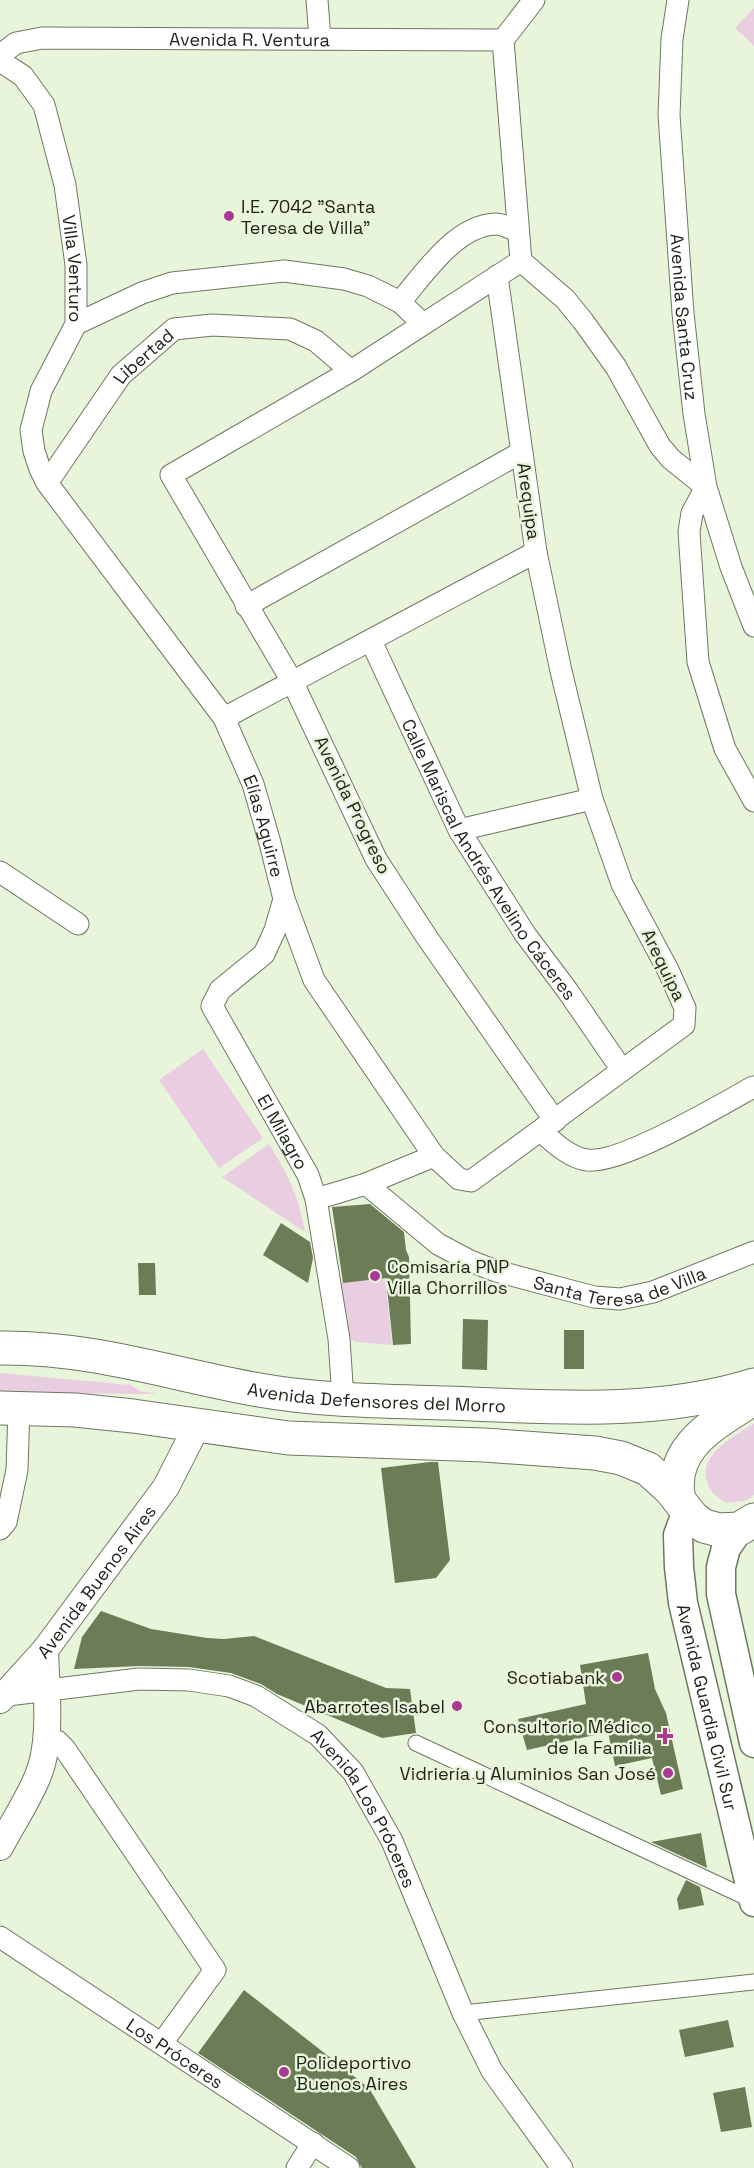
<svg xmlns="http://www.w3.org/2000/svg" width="754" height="2168" font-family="'Space Grotesk',sans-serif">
<rect width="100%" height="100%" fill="#e9f5db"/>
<path fill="#e9cee1" d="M754,8V46L735,28Z
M203,1049L263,1138L219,1168L159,1080Z
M269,1144C287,1172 300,1199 305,1232L222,1177Z
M385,1278L392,1345L356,1342L348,1337L340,1283Z
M0,1373L131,1385L140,1391L159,1394L0,1393Z
M754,1423V1495L745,1501L726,1503C715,1496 708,1490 706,1477C702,1451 736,1436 754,1423Z"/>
<path fill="#6c7c57" d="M370,1204L404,1232L406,1250L409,1257L411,1344L393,1345L386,1278L343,1283L332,1207Z
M281,1223L310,1242L313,1258L308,1283L263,1255Z
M138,1263H155L156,1295H139Z
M463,1319L488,1320L487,1370L462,1369Z
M564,1330H584V1369H564Z
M430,1462H438L450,1560L436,1578L395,1583L381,1468Z
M101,1611L151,1629L207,1638L224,1639L254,1636L386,1688L410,1689L416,1733L382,1738L277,1694L261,1684L231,1673L189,1667L139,1666L74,1669L82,1637Z
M648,1653L655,1689L666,1713L683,1789L661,1795L652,1758L615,1766L608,1732L527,1750L518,1719L586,1704L580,1665Z
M701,1833L707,1868L651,1842Z
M686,1880L700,1887L704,1905L679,1910L677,1899Z
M244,1990L369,2088L416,2168H362L356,2157L198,2053Z
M728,2020L734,2047L685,2057L679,2030Z
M745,2087L752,2127L721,2132L713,2093Z"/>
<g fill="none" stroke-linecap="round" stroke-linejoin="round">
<defs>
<path id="pedestrian" d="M416,1743L754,1901
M463,2013L754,1982"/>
<g id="minor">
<path d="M317,0L320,39"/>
<path id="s1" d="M678,0L672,39L669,115L683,313L694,414L706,487L731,567L754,626"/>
<path id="s2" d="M0,55L16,43L42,38L503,40"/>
<path id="s3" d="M0,61L23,76L44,105L65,185L76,265V324L41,391L31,430L34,451L40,469L47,483L224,718L253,784L270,843L284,899L314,980L434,1156L459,1179L471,1181L684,1025L685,1008L668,970L622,884L592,799L561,671L536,552L497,276"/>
<path d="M521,261L503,40L534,0"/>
<path d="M400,302C424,274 455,226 495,224C503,224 510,228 517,231"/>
<path d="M76,324L142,293L172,283L284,271L344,279L368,286L400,302L422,323"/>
<path id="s4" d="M47,483L121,375L174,329L212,325L290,329L316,341L351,371"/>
<path d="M246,606L522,452"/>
<path id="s5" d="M371,641L459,830L525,934L567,990L622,1070"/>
<path d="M224,718L536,552"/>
<path d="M459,830L592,799"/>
<path d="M0,872L78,924"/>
<path id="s6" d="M284,899L275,930L264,954L220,990L212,1006L308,1175L316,1199L339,1339L343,1399"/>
<path d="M555,1121L426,936L376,859L293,683L171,475L351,371L521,261L565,299L583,321L616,367L660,446L671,459L706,487L692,513L689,532L698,662L725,749L754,801"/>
<path d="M541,1131C553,1142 570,1158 587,1160C620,1165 721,1105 753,1087"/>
<path id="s7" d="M366,1184L438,1244L470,1261L496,1271L594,1297L620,1299L653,1292L754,1252"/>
<path d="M316,1199L366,1184L434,1156"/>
<path d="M0,1529L6,1522L17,1470L19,1408"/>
<path id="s8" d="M0,1693L6,1695L16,1694L139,1679L189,1680L229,1686L256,1696L318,1735L353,1772L392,1841L463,2013L492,2071L562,2168"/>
<path d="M46,1737L57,1741L65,1749L215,1970L162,2043"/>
<path id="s9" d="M0,1937L349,2168"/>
<path d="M297,2168L313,2143"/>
</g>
<g id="tertiary">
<path id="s10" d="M0,1700L45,1650L166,1487L197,1426"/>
<path d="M0,1847C12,1824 27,1802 37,1778C53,1743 46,1689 45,1650"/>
</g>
<g id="secondary">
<path id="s11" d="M687,1511L678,1535L679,1567L683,1603L754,1902"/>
<path d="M739,1529L726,1548L721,1567V1594L754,1743"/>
</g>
<g id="primary">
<path id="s12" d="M0,1348C92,1347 170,1374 259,1390C321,1401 385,1401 448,1403C551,1407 655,1416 754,1385"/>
<path d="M0,1408L75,1410L133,1416L288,1438L484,1445L595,1453L621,1458L648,1469L670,1489L693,1518L704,1526L719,1530L739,1529L754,1520"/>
<path d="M679,1500C667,1446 717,1423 754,1398"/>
</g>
</defs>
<use href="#pedestrian" stroke="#6d7861" stroke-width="17"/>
<use href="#minor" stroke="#6d7861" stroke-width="23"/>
<use href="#tertiary" stroke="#6d7861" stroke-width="28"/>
<use href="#secondary" stroke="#6d7861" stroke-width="31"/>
<use href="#primary" stroke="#6d7861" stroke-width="35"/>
<use href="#pedestrian" stroke="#fff" stroke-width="15"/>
<use href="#minor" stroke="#fff" stroke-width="21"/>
<use href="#tertiary" stroke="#fff" stroke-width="26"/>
<use href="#secondary" stroke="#fff" stroke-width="28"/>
<use href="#primary" stroke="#fff" stroke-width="33"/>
</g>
<g fill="#aa3996" stroke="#e9f5db" stroke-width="2">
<circle cx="229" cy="216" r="6"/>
<circle cx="375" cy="1276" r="6"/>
<circle cx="617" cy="1677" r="6"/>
<circle cx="457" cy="1706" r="6"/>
<path d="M662 1727h6v6h6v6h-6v6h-6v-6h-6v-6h6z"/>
<circle cx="668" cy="1773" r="6"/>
<circle cx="284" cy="2072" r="6"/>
</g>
<g text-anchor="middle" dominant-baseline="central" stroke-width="5" stroke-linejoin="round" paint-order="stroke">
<g font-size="18" fill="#1d2218" stroke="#e9f5db">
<text stroke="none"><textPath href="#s2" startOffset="254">Avenida R. Ventura</textPath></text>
<text stroke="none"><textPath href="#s3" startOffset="230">Villa Venturo</textPath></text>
<text stroke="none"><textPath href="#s1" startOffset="318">Avenida Santa Cruz</textPath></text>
<text stroke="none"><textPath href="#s4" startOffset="160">Libertad</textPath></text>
<text transform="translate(529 501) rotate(82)">Arequipa</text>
<text transform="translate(353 805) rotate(64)">Avenida Progreso</text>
<text stroke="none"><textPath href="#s3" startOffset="867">Elías Aguirre</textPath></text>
<text stroke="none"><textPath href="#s5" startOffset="249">Calle Mariscal Andrés Avelino Cáceres</textPath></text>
<text transform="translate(664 965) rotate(64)">Arequipa</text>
<text stroke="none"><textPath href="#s6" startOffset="278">El Milagro</textPath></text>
<text stroke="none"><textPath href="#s7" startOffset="286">Santa Teresa de Villa</textPath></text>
<text stroke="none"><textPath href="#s12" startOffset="381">Avenida Defensores del Morro</textPath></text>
<text stroke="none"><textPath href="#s10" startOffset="153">Avenida Buenos Aires</textPath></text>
<text stroke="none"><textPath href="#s11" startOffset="201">Avenida Guardia Civil Sur</textPath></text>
<text stroke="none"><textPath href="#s8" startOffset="420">Avenida Los Próceres</textPath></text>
<text stroke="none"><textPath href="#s9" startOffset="210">Los Próceres</textPath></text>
</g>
<g font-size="18" fill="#1d2218" stroke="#e9f5db" text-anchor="end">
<text x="241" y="206" text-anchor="start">I.E. 7042 "Santa<tspan x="241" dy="21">Teresa de Villa"</tspan></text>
<text x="387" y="1266" text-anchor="start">Comisaría PNP<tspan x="387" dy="21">Villa Chorrillos</tspan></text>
<text x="605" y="1677">Scotiabank</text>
<text x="445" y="1706">Abarrotes Isabel</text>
<text x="652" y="1726">Consultorio Médico<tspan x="652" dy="21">de la Familia</tspan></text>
<text x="656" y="1773">Vidriería y Aluminios San José</text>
<text x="296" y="2062" text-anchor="start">Polideportivo<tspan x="296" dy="21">Buenos Aires</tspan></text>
</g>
</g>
</svg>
